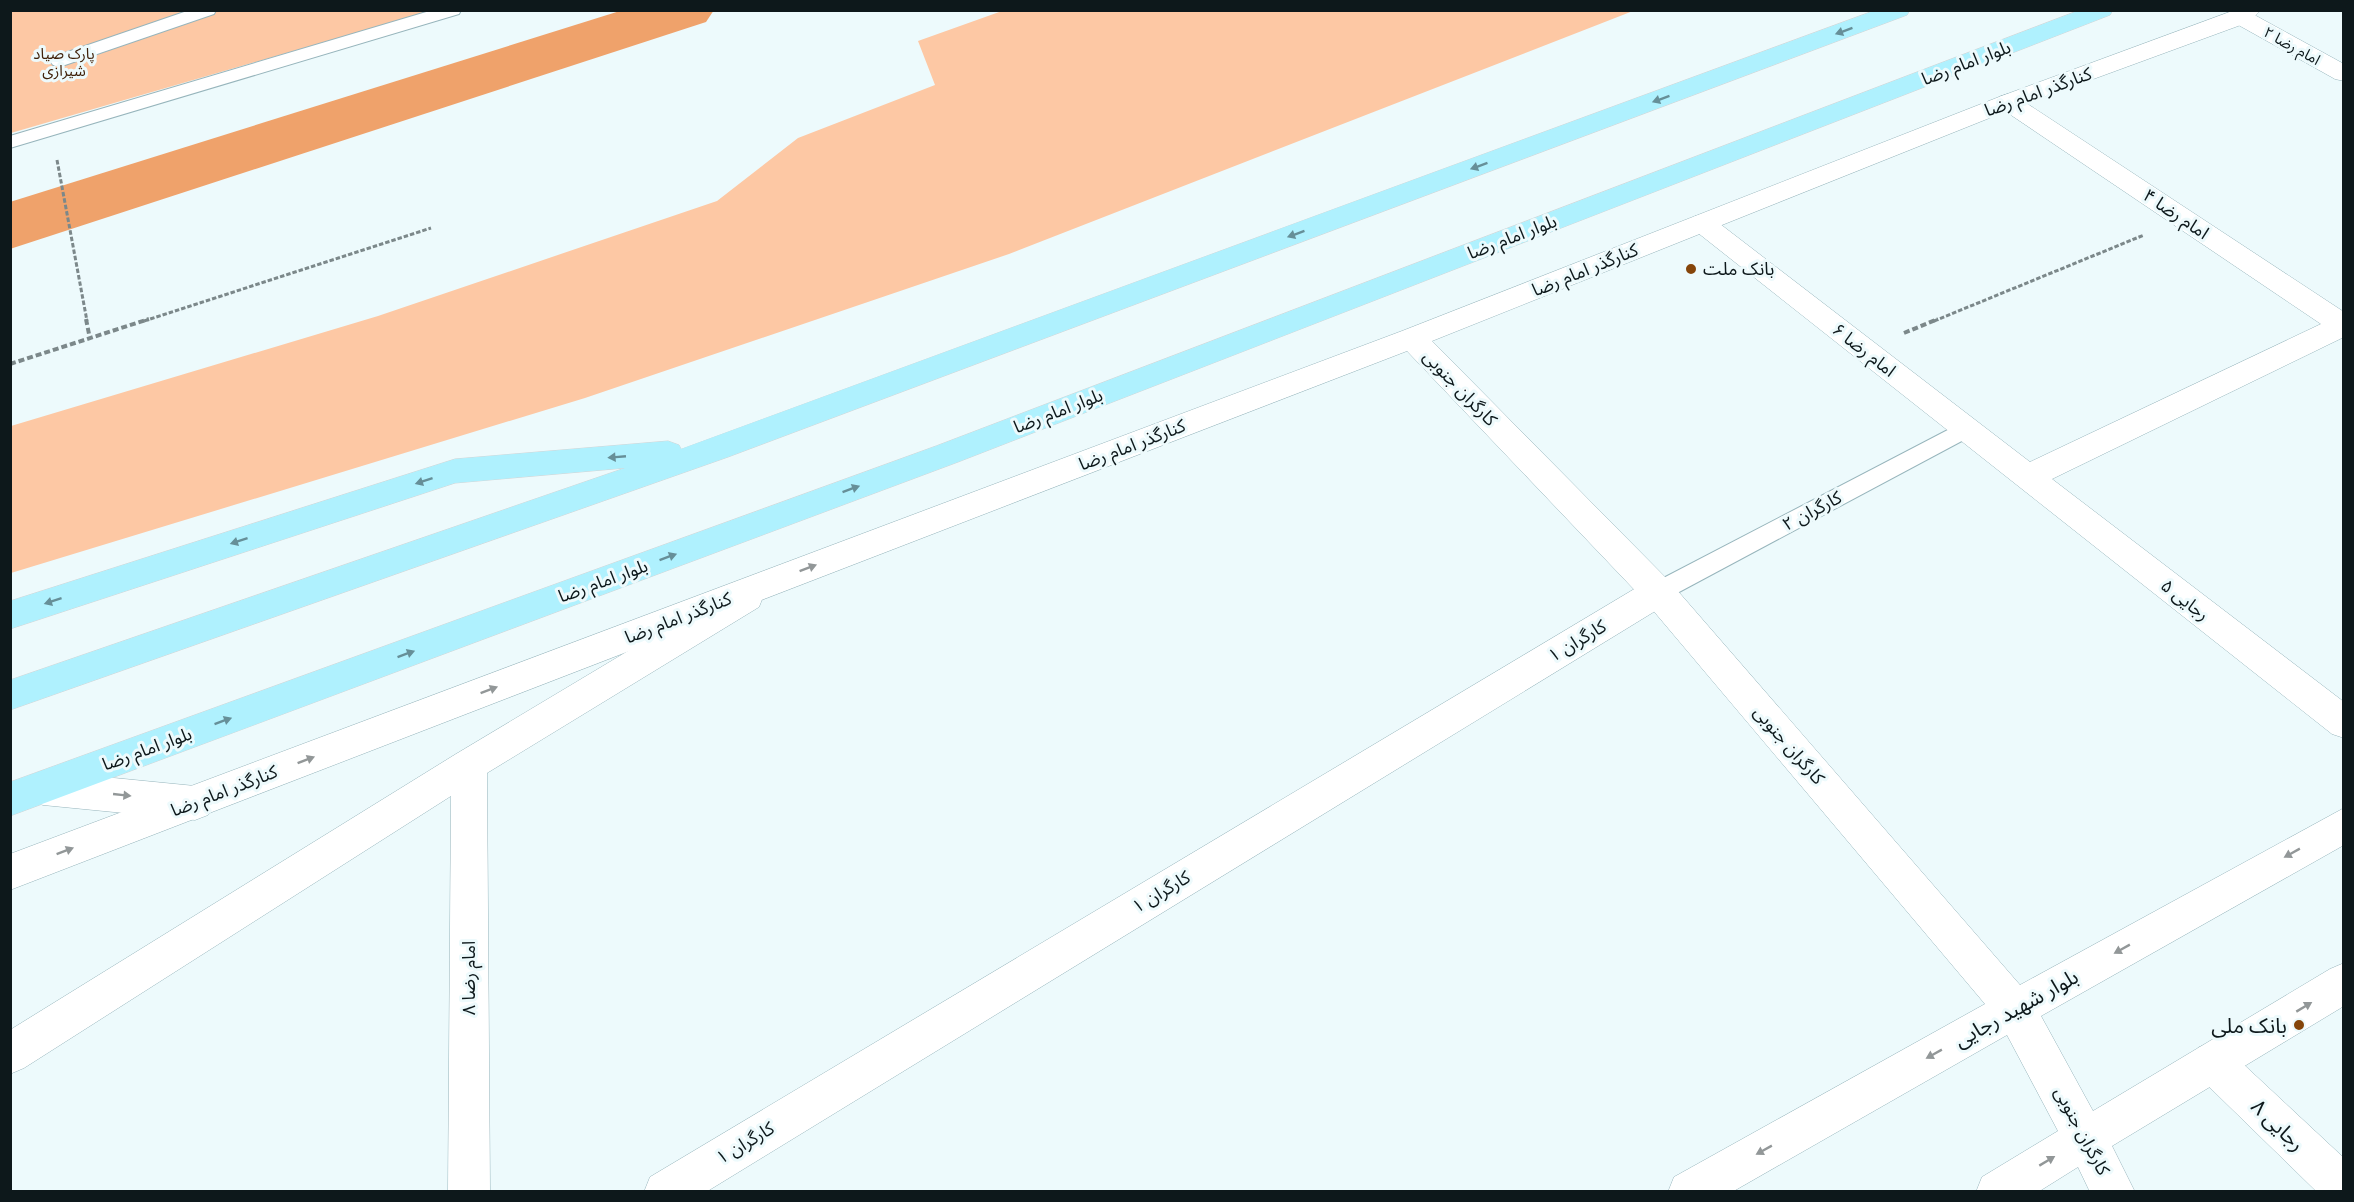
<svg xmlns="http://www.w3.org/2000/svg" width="2354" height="1202" font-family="Figtree,'Noto Sans Arabic',sans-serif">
<rect width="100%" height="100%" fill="#edfafc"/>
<path fill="#fdc8a4" d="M11,11H431L11,133Z
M1002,11H1633L1009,254L585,398L11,573V426L378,316L717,201L798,138L935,85L918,41Z"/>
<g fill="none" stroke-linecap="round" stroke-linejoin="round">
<path fill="#efa26b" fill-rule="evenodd" d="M623,10H714L706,22L10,249V202Z"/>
<defs>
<path id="lane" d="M190,10H216L214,14L65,65H53L50,61L53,57Z
M433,10H461L459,14L10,148V136Z
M1965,421L1973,423L1976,429L1973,435L1666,599L1658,602L1650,599L1646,592L1650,585Z"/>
<path id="street" d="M2239,10L2249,12L2344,64V81L2335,79L2233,22L2229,17L2233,12Z
M2008,94L2017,97L2344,312V337L2052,479L2344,702V738L2332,734L1693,229L1689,223L1693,217L1702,214L1711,217L2030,462L2321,324L1999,107L1996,102L1999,97Z
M1658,578L1670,582L1674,592L1670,602L706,1192H644L650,1177L1646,582Z
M747,583L759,587L763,597L759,607L487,773L490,1192H448L451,796L24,1068L10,1074V1030L456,754L735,587Z
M43,771L195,786L208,791L213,803L208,815L195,820L43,805L30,800L25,788L30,776Z
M2212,1042L2226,1048L2344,1158V1192H2317L2198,1076L2192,1062L2198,1048Z"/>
<path id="secondary" d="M2235,10H2261L2249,22L2017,107L1432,341L1670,582L2020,985L2344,808V845L2041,1016L2093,1111L2330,969L2344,963V1006L2112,1146L2135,1192H2090L2078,1167L2038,1192H1976L1982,1177L2058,1131L2007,1035L1732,1192H1668L1674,1177L1985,1004L1646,602L1407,351L10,890V854L1402,331L1999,97Z"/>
<path id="primary" d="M1876,10H1910L1907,15L728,457L10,710V680L625,468L455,483L10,629V601L455,459L668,441L679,445L681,449Z
M2080,10H2113L2110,15L958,462L10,816V782L936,446Z"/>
</defs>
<use href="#lane" stroke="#97b5bc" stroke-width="2"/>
<use href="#street" stroke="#97b5bc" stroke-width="1"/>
<use href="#secondary" stroke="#97b5bc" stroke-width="1"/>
<use href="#primary" stroke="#d3d5d6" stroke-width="1"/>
<path stroke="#7c888a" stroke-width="3" stroke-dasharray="4.5 2" stroke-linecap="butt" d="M57,160L87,321
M144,321L431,228
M1934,321L2144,235"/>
<path stroke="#7c888a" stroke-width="4" stroke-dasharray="6 3" stroke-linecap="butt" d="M86,319L90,339
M1904,333L1938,319
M10,364L149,319"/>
<use href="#lane" fill="#fff" fill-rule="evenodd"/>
<use href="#street" fill="#fff" fill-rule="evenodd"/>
<use href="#secondary" fill="#fff" fill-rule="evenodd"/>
<use href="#primary" fill="#aff1fe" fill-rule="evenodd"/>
</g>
<defs><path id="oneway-solid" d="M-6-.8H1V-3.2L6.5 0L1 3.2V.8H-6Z" transform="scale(1.5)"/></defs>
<g fill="#668f98">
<use href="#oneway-solid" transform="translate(1844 31) rotate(160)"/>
<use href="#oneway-solid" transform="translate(1661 99) rotate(160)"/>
<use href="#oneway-solid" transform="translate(1479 166) rotate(160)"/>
<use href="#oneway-solid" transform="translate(1296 234) rotate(160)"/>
<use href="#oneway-solid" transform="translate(617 457) rotate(175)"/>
<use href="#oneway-solid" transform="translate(424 481) rotate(162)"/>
<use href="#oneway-solid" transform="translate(851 489) rotate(-20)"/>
<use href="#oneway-solid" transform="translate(239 541) rotate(162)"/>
<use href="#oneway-solid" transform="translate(668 557) rotate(-20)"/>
<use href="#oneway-solid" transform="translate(53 601) rotate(162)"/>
<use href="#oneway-solid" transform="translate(406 654) rotate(-20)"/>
<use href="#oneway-solid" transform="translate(223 721) rotate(-20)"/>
</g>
<g fill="#929798">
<use href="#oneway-solid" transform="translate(808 568) rotate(-21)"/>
<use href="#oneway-solid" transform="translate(489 690) rotate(-21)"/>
<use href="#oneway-solid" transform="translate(306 760) rotate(-21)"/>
<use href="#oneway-solid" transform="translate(122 795) rotate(6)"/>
<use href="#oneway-solid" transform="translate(65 851) rotate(-21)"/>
<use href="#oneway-solid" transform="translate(2292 853) rotate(151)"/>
<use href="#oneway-solid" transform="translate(2122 949) rotate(151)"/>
<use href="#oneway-solid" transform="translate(2304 1007) rotate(-31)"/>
<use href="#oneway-solid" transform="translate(1934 1054) rotate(151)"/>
<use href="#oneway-solid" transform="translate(1764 1150) rotate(151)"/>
<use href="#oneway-solid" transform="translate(2047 1161) rotate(-31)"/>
</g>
<g fill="#85450a" stroke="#edfafc" stroke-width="2">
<circle cx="1691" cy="269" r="6"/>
<circle cx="2299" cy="1025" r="6"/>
</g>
<g text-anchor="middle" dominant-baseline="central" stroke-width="6" stroke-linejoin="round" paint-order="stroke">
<g font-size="15" fill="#0d181b" stroke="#edfafc">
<text transform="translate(2292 46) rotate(29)">امام رضا ۲</text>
</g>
<g font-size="15" fill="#3f2109" stroke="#edfafc">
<text x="64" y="54">پارک صیاد<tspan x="64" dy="17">شیرازی</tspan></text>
</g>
<g font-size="18" fill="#0d181b" stroke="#edfafc">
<text transform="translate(1966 63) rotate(-21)">بلوار امام رضا</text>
<text transform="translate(2038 92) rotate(-20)">کنارگذر امام رضا</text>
<text transform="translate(2176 214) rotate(34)">امام رضا ۴</text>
<text transform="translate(1512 237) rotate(-21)">بلوار امام رضا</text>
<text transform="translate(1585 270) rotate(-22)">کنارگذر امام رضا</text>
<text transform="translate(1864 350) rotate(38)">امام رضا ۶</text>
<text transform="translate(1460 388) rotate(46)">کارگران جنوبی</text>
<text transform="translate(1058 411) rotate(-21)">بلوار امام رضا</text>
<text transform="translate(1132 445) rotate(-21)">کنارگذر امام رضا</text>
<text transform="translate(1812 511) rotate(-28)">کارگران ۲</text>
<text transform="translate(603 581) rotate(-20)">بلوار امام رضا</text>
<text transform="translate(2185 600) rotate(38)">رجایی ۵</text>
<text transform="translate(678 618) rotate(-21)">کنارگذر امام رضا</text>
<text transform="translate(1577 641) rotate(-31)">کارگران ۱</text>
<text transform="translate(1789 745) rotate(49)">کارگران جنوبی</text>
<text transform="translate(147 749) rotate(-20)">بلوار امام رضا</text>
<text transform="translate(224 791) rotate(-21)">کنارگذر امام رضا</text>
<text transform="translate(1161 892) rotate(-31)">کارگران ۱</text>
<text transform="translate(469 978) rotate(-90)">امام رضا ۸</text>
<text transform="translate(2082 1131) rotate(62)">کارگران جنوبی</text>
<text transform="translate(745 1143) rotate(-31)">کارگران ۱</text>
</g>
<g font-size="18" fill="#0d181b" stroke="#edfafc" text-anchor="start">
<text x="1703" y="269">بانک ملت</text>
</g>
<g font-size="21" fill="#0d181b" stroke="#edfafc">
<text transform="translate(2016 1008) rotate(-29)">بلوار شهید رجایی</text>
<text transform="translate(2278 1125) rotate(44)">رجایی ۸</text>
</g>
<g font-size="21" fill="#0d181b" stroke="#edfafc" text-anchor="end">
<text x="2287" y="1025">بانک ملی</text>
</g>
</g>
<rect width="2354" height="1202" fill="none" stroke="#0d181b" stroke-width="24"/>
</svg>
